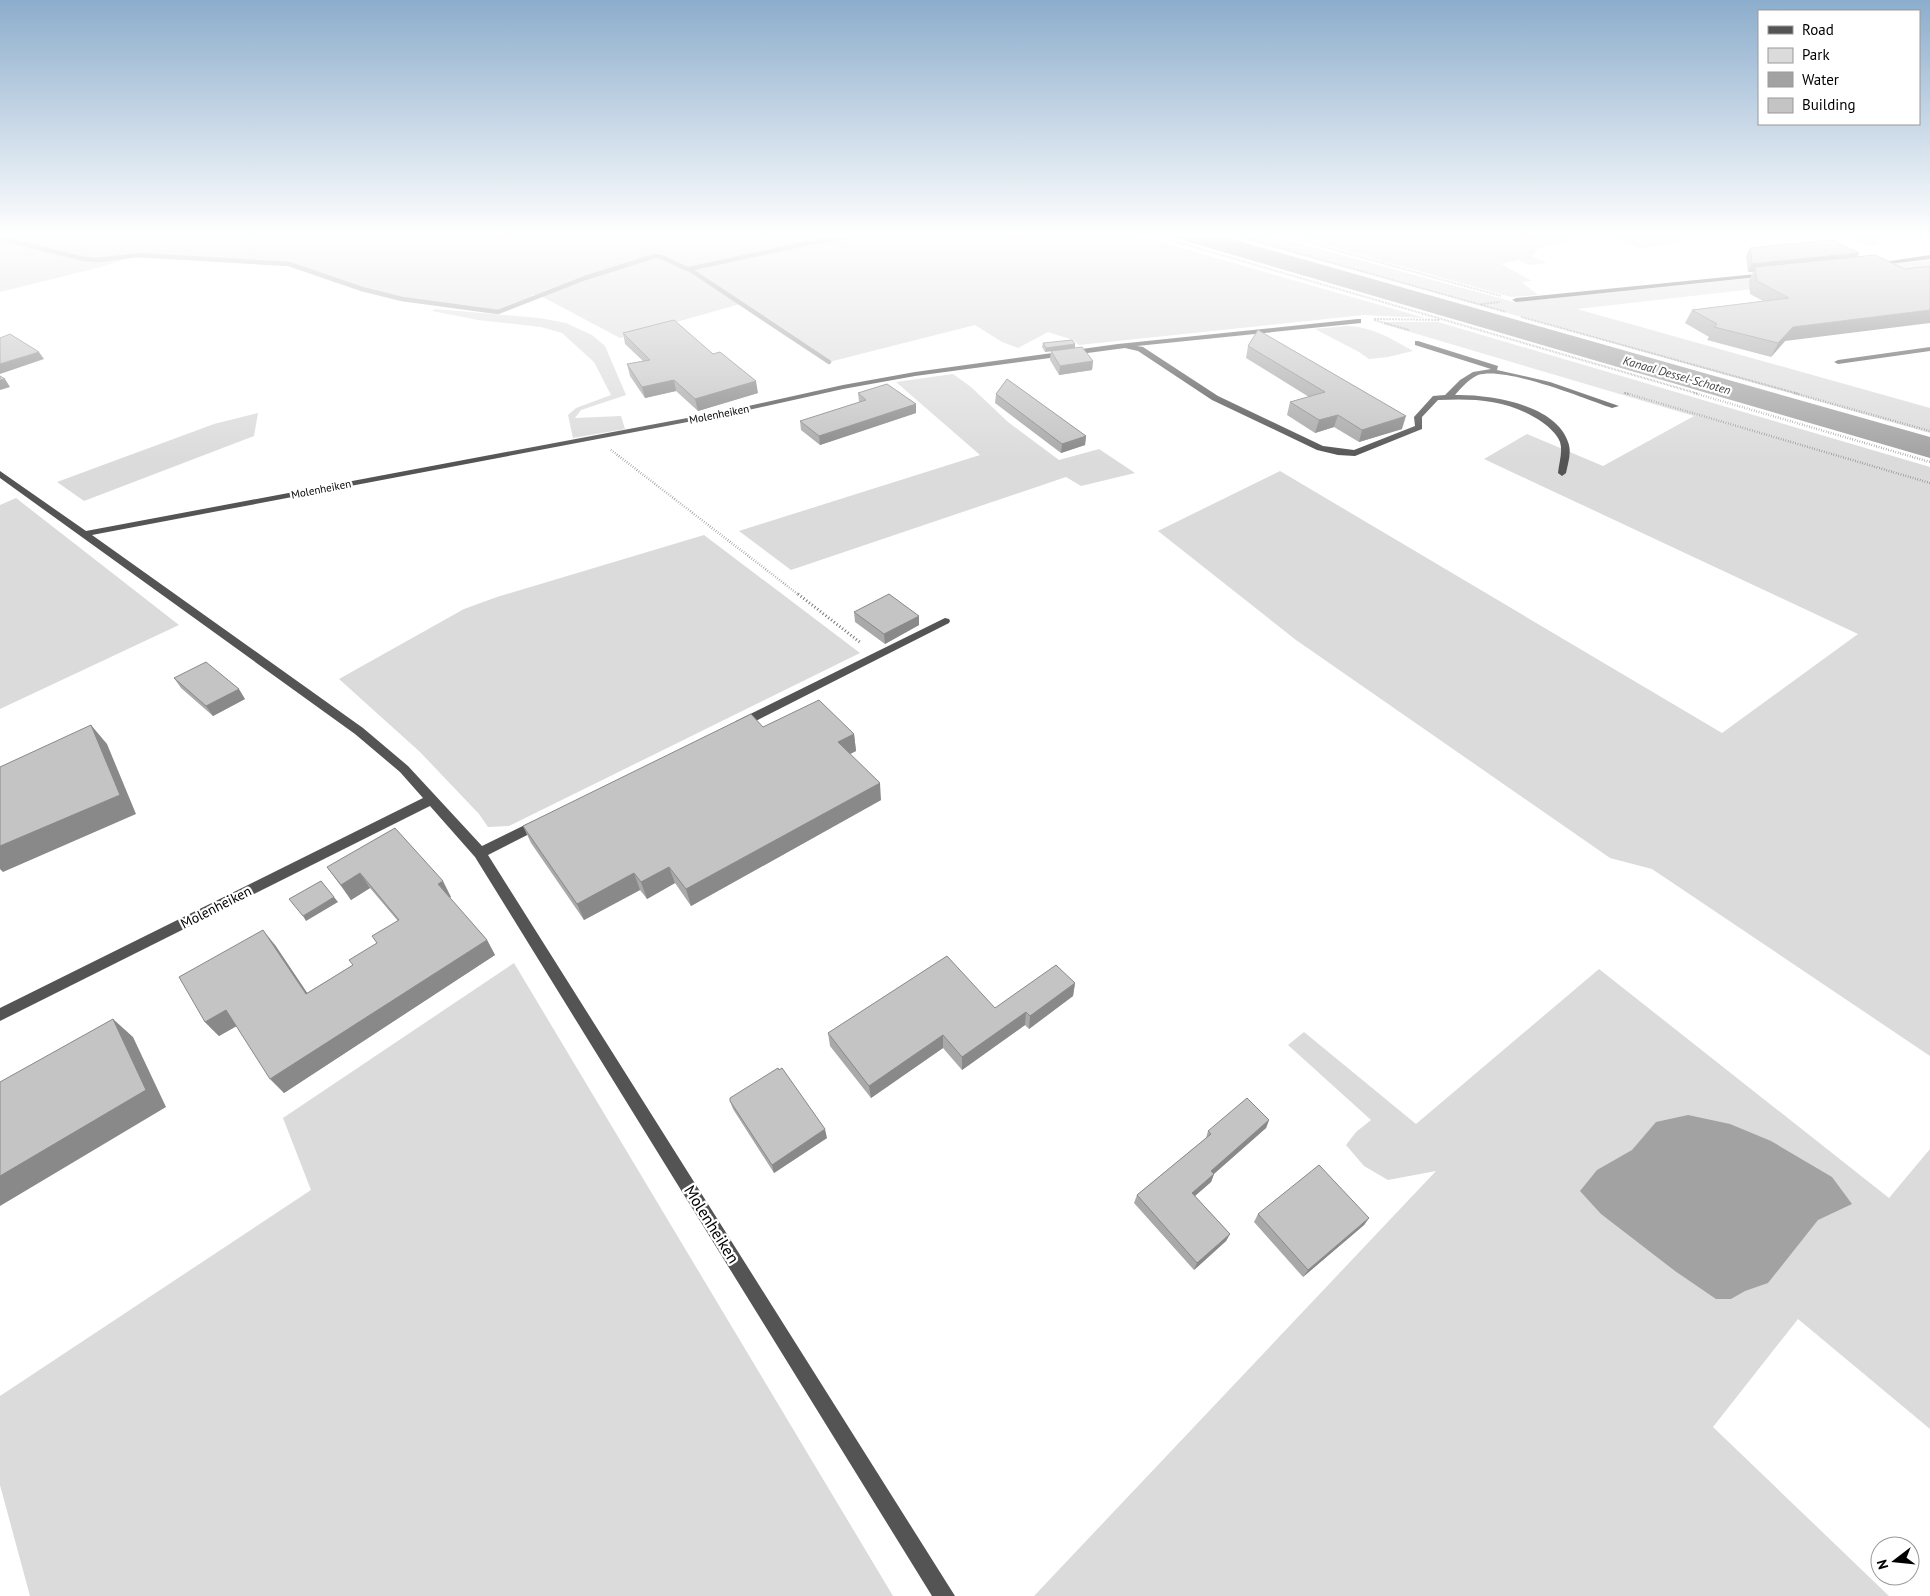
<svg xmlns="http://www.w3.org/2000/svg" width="1930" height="1596" font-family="'PT Sans',sans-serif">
<rect width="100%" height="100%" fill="#fff"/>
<path fill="#dbdbdb" d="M0,236H1140L1425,318L1364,315L1079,345L1073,340L1048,332L1018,348L1002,342L975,325L829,362L740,304L620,338L541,296L531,295L532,298L498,312H491L402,299L362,289L289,264L138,255L101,267L0,292Z
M1236,236H1271L1514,302L1930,260V269L1577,309L1930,408V433Z
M1293,236H1586L1539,248L1532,256L1547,263L1528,265L1519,260L1501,264L1532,281L1522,282L1538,295L1511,297Z
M1606,236H1703L1642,249Z
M1824,236H1890L1874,247L1850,238L1832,239Z
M435,309L539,318L566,323L592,335L605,346L626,395L581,410L575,418L621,416L625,429L573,438L568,415L576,408L611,395L594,362L562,333L541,327L478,320L432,311Z
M1385,322H1438L1930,467V1056L1652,869L1610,858L1296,640L1158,531L1280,471L1722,733L1858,634L1484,459L1527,434L1603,466L1694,416L1383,324Z
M1346,326C1371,326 1392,339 1413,351L1388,357L1369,359L1359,352L1315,329Z
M953,374L971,387L1008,422L1059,460L1099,449L1135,473L1081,486L1066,477L791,570L739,531L980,455L896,382Z
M258,413L254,436L84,501L57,482L214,424Z
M16,498L179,625L0,709V505Z
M704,535L860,653L509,826L488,827L479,814L420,752L339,679L464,609L497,597Z
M514,963L893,1596H30L0,1485V1396L311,1190L283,1118Z
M1599,969L1889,1198L1930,1149V1429L1798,1319L1713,1427L1889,1596H1034L1436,1171L1388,1180L1364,1166L1346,1145L1356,1132L1371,1120L1288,1045L1304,1032L1416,1124Z"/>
<path fill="#a2a2a2" d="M1168,236H1221L1930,437V458Z
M1688,1115L1730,1124L1771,1141L1832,1177L1852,1204L1818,1220L1768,1283L1745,1291L1731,1299H1716L1675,1271L1601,1214L1580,1191L1597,1170L1632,1150L1656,1122Z"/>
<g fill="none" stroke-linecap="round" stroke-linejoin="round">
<path stroke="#a2a2a2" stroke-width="4.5" d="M0,238L84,259L98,260L138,255L289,264L362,289L402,299L498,312L585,278L655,256C668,257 677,267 689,269L804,244L858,236
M689,269L829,362"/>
<path stroke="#767676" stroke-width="2" stroke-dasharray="0.5 1" stroke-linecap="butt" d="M1156,236L1699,394
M1236,236L1506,312
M1285,236L1501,296
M1481,304L1500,302
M1521,317L1799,394
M1374,319L1440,320
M1374,320L1409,330
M1624,393L1629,394"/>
<path stroke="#767676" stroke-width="2.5" stroke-dasharray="0.5 2" stroke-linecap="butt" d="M1625,393L1930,483
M1694,393L1930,462
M1794,393L1930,431
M611,450L799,595"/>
<path stroke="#767676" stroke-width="3" stroke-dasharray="1 2.5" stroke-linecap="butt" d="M798,594L861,643"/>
<path fill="#545454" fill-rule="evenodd" d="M1930,255V259L1873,266L1870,264Z
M1766,273L1769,275L1768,276L1516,302L1512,300L1516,298Z
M1358,319H1361V323L1137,346L1143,347L1218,396L1323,446L1354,450L1415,426L1414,417L1433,396L1445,395L1460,380L1473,372L1491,369L1415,345V341H1418L1498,366L1497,370L1550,382L1619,406L1612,408C1584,398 1505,366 1478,375C1469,379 1462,387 1455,395C1488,394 1556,404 1568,442C1572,452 1568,463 1566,473L1562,476L1558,473C1559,463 1563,452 1560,442C1557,434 1549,427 1542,422C1510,400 1476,398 1438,400L1422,417V429L1355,456L1338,455L1317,450L1212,400L1138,351L1125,348L915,376L843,389L735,413L92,535L363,728L408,766L482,846L535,820H545L546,823L545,826L488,855L955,1596H932L475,857L430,806L0,1021V1008L423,798L400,772L355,734L0,478V471L86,531L735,409L843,385L915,372L1118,344Z
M1930,347V351L1838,364L1834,362L1838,360Z
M945,618L949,619L950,621L949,623L744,727H736L734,724L736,721Z"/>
</g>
<path fill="#a9a9a9" d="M1833,240L1785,341L1771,357L1707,340L1709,337L1685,323L1692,310L1763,301L1750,294L1749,280L1753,272H1748L1746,256L1750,248Z
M623,333L758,393L698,411L676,391L645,398L630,376L627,364L643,361L625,344Z
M1043,343L1075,348L1093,361L1092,370L1059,375L1050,360L1051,351L1045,352L1042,347Z
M1248,346L1402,429L1359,442L1334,427L1315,433L1287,415L1290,402L1309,397L1246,358Z
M858,393L916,404V413L820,445L801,430L800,421L859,402Z
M996,394L1086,436L1085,445L1061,453L995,403Z
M854,612L919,625L885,644L855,622Z
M174,678L245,699L213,716L181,688Z
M763,727L854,734L856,751L850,754L881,800L691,906L675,883L647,899L640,890L584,920L531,843L523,826Z
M327,867L451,897L449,898L487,940L495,955L284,1093L237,1026L219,1036L205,1022L275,945L307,993L353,965L377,943L398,921L370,888L351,900Z
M1075,983L1073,996L1029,1029L1025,1025L962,1070L943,1048L871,1098L830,1046L828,1033L995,1008Z
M730,1101L827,1138L774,1173L733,1109Z
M1269,1120L1266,1128L1214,1174L1211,1182L1195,1196L1230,1234L1226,1241L1194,1270L1134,1203L1137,1195L1206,1138L1208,1131Z
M1258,1214L1369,1218L1364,1225L1303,1277L1254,1222Z"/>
<path fill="#898989" d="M1859,253L1855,261L1755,267L1753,272H1748L1752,264Z
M1930,310V323L1785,341L1771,357L1778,343L1793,327Z
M1075,344V348L1045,352L1046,348Z
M39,352L44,359L0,374V364Z
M1093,361L1092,370L1059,375L1060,366Z
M5,379L10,387L0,390V380Z
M674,380L676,391L645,398L642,387Z
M756,381L758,393L698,411L695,399Z
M916,404V413L820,445L819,436Z
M1338,415L1334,427L1315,433L1319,420Z
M1406,416L1402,429L1359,442L1362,430Z
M1086,436L1085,445L1061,453L1062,444Z
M919,616V625L885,644L884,634Z
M239,689L245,699L213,716L206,706Z
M91,725L107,744L136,814L3,872L0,869V846Z
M854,734L856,751L840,759L838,742Z
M880,783L881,800L691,906L686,889Z
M669,867L675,883L647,899L641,882Z
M360,873L370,888L351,900L341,885Z
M634,873L640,890L584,920L577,904Z
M443,881L451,897L446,900L438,884Z
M334,897L338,902L306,921L303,916Z
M263,930L275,945L318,1009L306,994Z
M487,940L495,955L284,1093L270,1079Z
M1075,983L1073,996L1029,1029L1030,1016Z
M226,1010L240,1024L219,1036L205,1022Z
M1026,1012L1025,1025L962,1070V1057Z
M113,1019L133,1037L166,1107L0,1206V1176Z
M943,1035V1048L871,1098L869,1086Z
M1269,1120L1266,1128L1208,1179L1211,1171Z
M825,1129L827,1138L774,1173L772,1165Z
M1214,1174L1211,1182L1189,1201L1192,1193Z
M1369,1218L1364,1225L1303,1277L1308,1270Z
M1230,1234L1226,1241L1194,1270L1197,1263Z"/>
<path fill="#c4c4c4" stroke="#898989" d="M1833,240L1859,253L1752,264L1750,248Z
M1875,255L1905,269L1930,266V310L1793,327L1778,343L1714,327L1717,324L1692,310L1789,298L1757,281L1755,267Z
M674,320L713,354L720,352L756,381L695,399L674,380L642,387L627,364L650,360L623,333Z
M1258,330L1406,416L1362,430L1338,415L1319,420L1290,402L1325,392L1248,346Z
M10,334L39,352L0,364V338Z
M1072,340L1075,344L1046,348L1043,343Z
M1082,347L1093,361L1060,366L1051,351Z
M0,376L5,379L0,380Z
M1007,379L1086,436L1062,444L996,394Z
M887,384L916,404L819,436L800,421L866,400L858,393Z
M889,594L919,616L884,634L854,612Z
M206,662L239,689L206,706L174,678Z
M819,700L854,734L838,742L880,783L686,889L669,867L641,882L634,873L577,904L523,826L751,714L763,727Z
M91,725L120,795L0,846V767Z
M395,828L443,881L438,884L487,940L270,1079L226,1010L205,1022L179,977L263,930L306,994L353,965L349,960L377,943L372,936L399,920L360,873L341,885L327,867Z
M321,881L334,897L303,916L289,899Z
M947,956L995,1008L1056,965L1075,983L1030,1016L1026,1012L962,1057L943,1035L869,1086L828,1033Z
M113,1019L146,1090L0,1176V1082Z
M778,1068L779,1070L782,1068L825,1129L772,1165L730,1101V1098Z
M1247,1098L1269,1120L1211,1171L1214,1174L1192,1193L1230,1234L1197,1263L1137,1195L1211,1134L1208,1131Z
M1319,1165L1369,1218L1308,1270L1258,1214Z"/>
<linearGradient id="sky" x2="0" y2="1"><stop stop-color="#8cadcc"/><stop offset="0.51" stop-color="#fff"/><stop offset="1" stop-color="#fff" stop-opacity="0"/></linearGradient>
<rect width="1930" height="460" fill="url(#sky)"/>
<g text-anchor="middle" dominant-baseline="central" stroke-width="4.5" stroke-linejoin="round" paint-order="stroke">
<g font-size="11" fill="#000" stroke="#fff">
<text transform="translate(719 414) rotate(-11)">Molenheiken</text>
<text transform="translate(321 489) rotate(-11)">Molenheiken</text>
</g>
<g font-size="12" font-style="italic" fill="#434343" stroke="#fff">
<text transform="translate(1677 375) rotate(16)">Kanaal Dessel-Schoten</text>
</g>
<g font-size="14" fill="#000" stroke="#fff">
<text transform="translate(216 907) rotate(-27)">Molenheiken</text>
</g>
<g font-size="16" fill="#000" stroke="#fff">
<text transform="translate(712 1224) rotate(58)">Molenheiken</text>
</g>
</g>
<rect x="1758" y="10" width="162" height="115" fill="#ffffff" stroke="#999999"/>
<rect x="1768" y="26" width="25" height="8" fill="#545454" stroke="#999999"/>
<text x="1802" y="35" font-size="15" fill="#000000">Road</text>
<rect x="1768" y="48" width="25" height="15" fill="#dbdbdb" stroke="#999999"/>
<text x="1802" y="60" font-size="15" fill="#000000">Park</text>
<rect x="1768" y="72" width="25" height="15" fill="#a2a2a2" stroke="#999999"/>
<text x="1802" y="85" font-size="15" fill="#000000">Water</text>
<rect x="1768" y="98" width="25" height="15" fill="#c4c4c4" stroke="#999999"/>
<text x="1802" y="110" font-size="15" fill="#000000">Building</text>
<g transform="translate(1895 1561) rotate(254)"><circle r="24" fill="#ffffff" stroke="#999999"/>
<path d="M0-4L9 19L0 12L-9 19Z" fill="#000000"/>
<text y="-8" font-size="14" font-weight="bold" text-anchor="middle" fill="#000000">N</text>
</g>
</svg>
